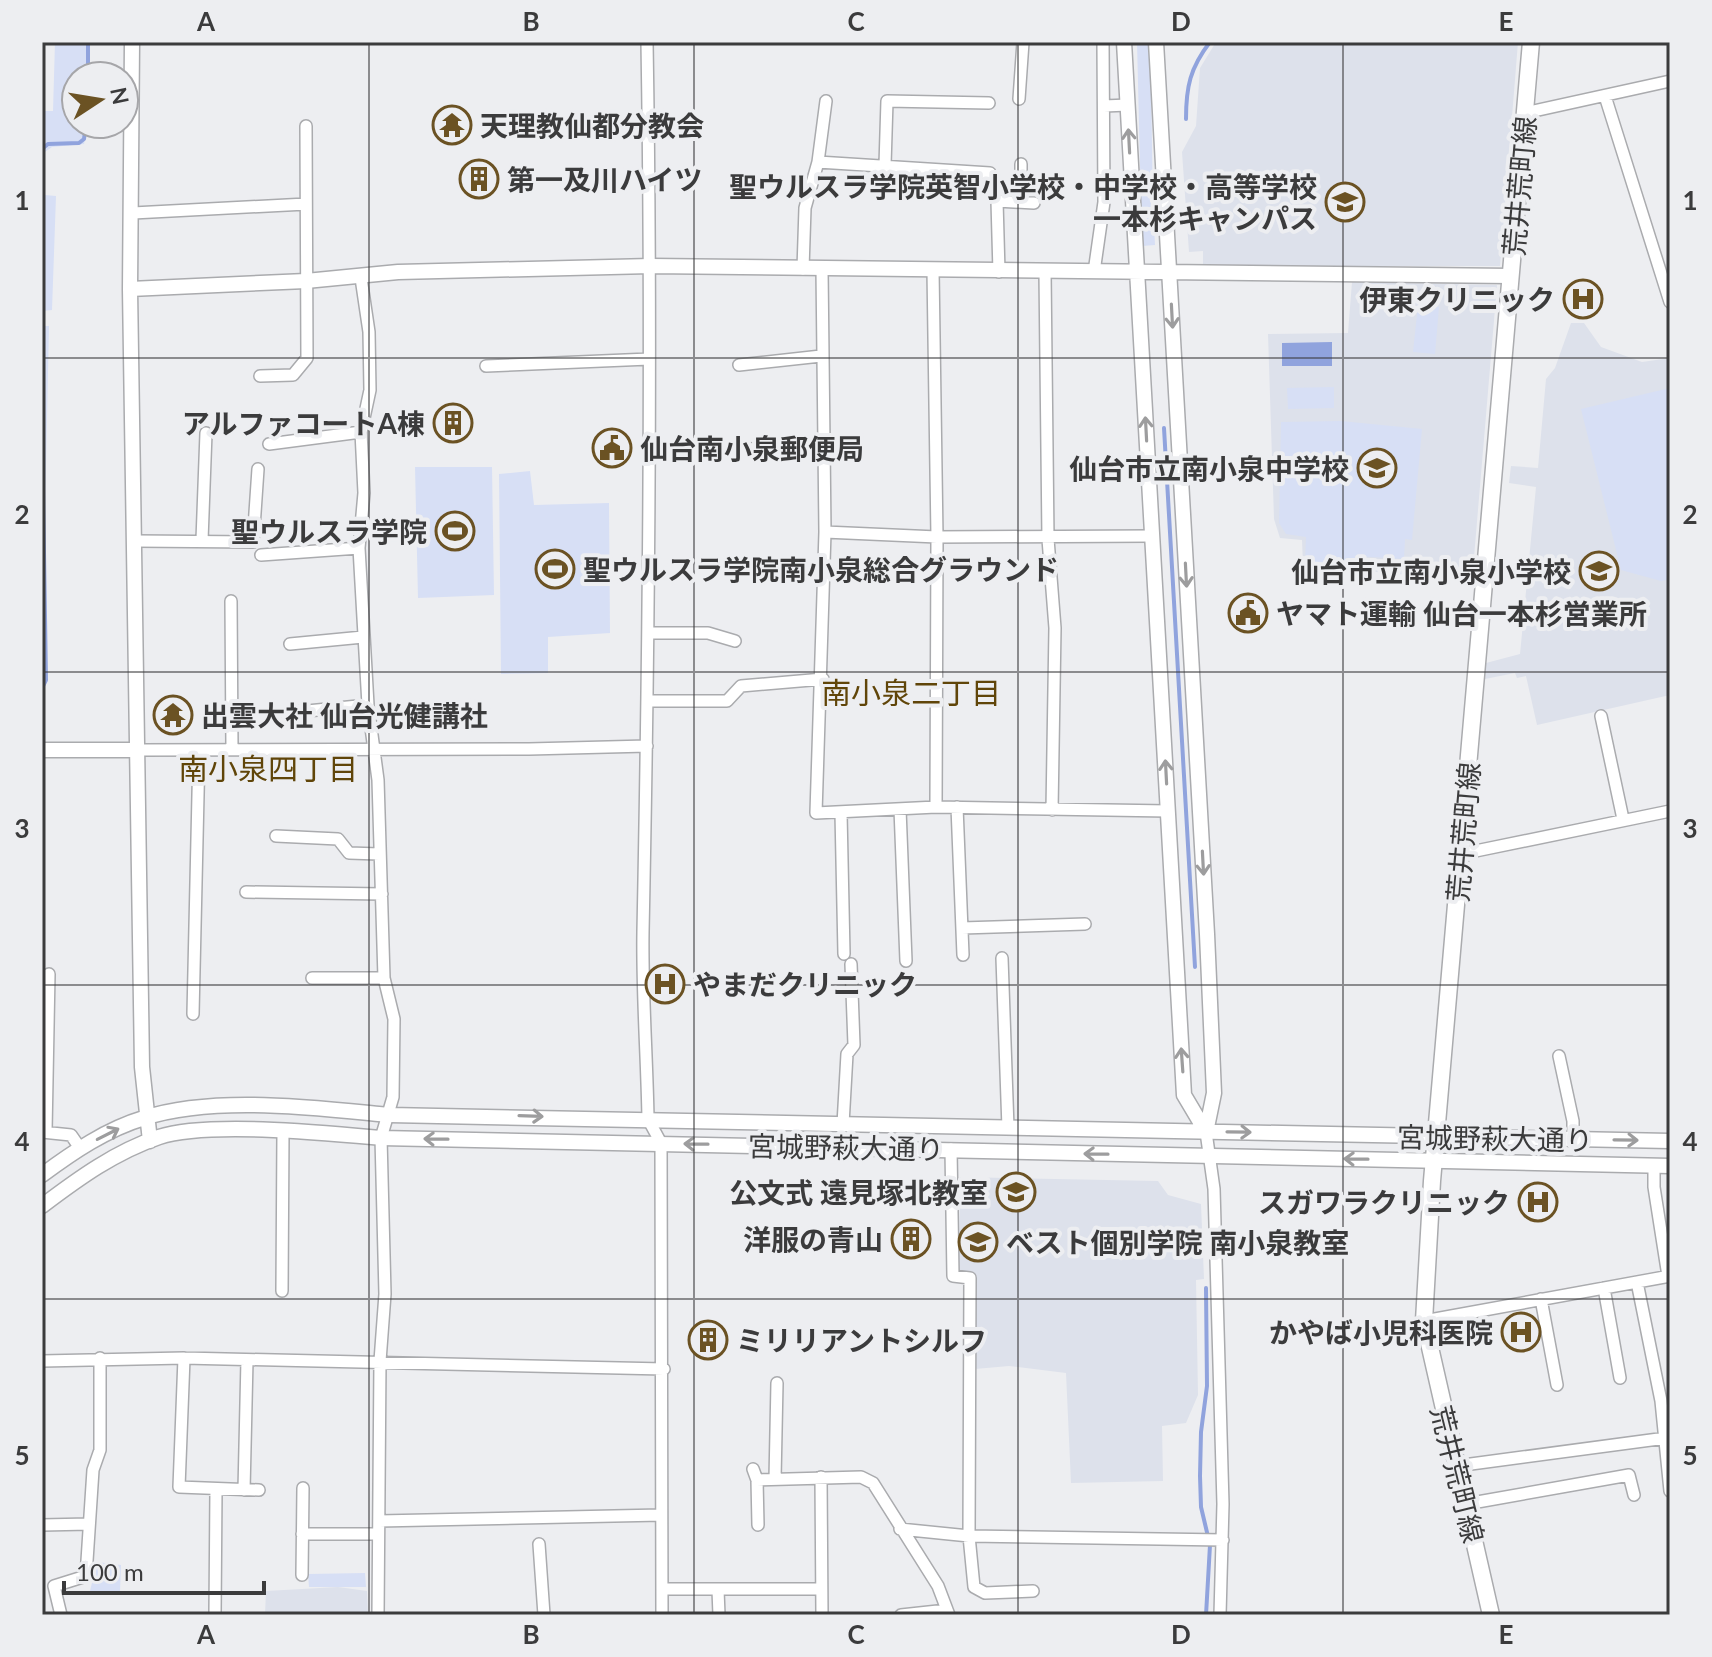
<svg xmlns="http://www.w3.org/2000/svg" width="1712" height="1657" font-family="Lato,'Noto Sans JP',sans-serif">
<rect width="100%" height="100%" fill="#edeef1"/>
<path fill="#dde1eb" d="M1216,42H1518L1500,266H1203V251L1189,252L1182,152L1196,126L1200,68Z
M1352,282L1497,285L1472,581L1303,565L1302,540L1280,538L1274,519L1268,334L1348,333Z
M1571,323H1584L1601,347L1642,362L1670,358V695L1537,725L1526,676L1517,678L1515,673L1485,679L1486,663L1520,654L1536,487L1509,483L1511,466L1538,468L1546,379L1555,368Z
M960,1177L1158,1181L1168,1195L1201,1204L1204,1279L1196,1280L1198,1395L1186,1423L1162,1426L1163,1481L1071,1483L1066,1373L1009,1366L975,1369L973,1272H959Z
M338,1587L367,1591L368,1615H265L266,1591Z"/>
<path fill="#d7dff5" d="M55,42H88V76H76V124H88L84,144L52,147L42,154V111H53Z
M1137,42H1149C1153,110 1151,177 1155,245L1142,246Z
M42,165L45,195L56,196L52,310L42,311Z
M1418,305L1439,307L1435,354L1413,352Z
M42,326H49L42,652Z
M1334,387V408L1288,409L1287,388Z
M1670,388V579L1661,581L1621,570L1581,409Z
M1341,421L1422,429L1412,540L1405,539L1404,559L1355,556L1353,566L1305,562L1306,537L1286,534L1279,523L1281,422Z
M415,467H492L494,595L418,598Z
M530,471L534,505L609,503L610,633L548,637V673L501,674L499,474Z
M97,1562L121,1565L120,1592L90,1591Z
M365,1573L366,1587H309L308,1574Z"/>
<path fill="#90a3dd" d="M1332,342V366H1282V343Z"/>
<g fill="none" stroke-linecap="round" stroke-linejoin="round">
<path stroke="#90a3dd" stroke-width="4" d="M88,76V42
M1186,119C1186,87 1190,68 1210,42
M42,149L48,144L79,143L84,139L86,124
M42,425L46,680L42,688
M1164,428L1195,967
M1206,1615L1210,1545L1201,1507L1200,1476L1201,1432L1207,1386L1206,1288"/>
<defs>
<path id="minor" d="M647,42C652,339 649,635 643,932C642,994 647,1057 648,1119L661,1143L662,1615
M1605,96L1670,302
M1019,99L1023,42
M1104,106L1128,105
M1525,113L1670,81
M818,162L990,173
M885,165L887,101L989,103
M1021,202V164
M133,213L306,204
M803,269L805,208L818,162L826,101
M822,269L825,532L816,813L936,807L1168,811
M933,270L937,537L1151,536
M999,272L997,201L1034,203
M1045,272L1048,539L1055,628L1052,810
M1094,272L1104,202L1103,42
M361,278L369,332L370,390L361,432L364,493L359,548L368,705L378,780L384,978L394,1019L393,1097L381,1138L385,1294L380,1361L378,1615
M739,365L821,356
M486,366L649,359
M260,376L293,375L307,358L306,126
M269,444L361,432
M749,449L823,447
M825,532L937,537L936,807
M202,540L206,433
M136,541L253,542L258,469
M261,555L359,548
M231,601L232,749
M649,633H708L735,641
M290,644L363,637
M649,701H727L741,686L823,679
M287,713L368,705
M1601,716L1623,819
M139,750L529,749L647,746
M957,807L963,955
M900,809L906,961
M841,813L844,954
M276,836L338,839L349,853L379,854
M1461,854L1670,811
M246,892L382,894
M962,928L1085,924
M1002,958L1008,1128
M312,978H384
M193,1014L199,751
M1559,1056L1573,1121V1139
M843,1124L847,1054L854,1045L851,964
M42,1132L71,1135L80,1148
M46,1132L49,974
M1206,1132L1214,1189L1223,1504L1220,1615
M951,1149L953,1276L970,1278L969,1536L974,1587L985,1593L1033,1591
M1654,1166V1187L1668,1276
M1637,1282L1661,1401L1670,1491
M1604,1288L1620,1378
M282,1291L283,1132
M1541,1299L1557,1385
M1424,1321L1670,1276
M184,1358L179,1487L259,1490
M42,1361L184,1358L664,1369
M1456,1466L1666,1438
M753,1469L757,1480L861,1477L873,1483L938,1586L949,1615
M821,1477L822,1615
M775,1479L777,1383
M757,1480L758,1525
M244,1490L247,1360
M1466,1504L1629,1475L1634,1495
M379,1521L661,1515
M42,1525L89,1524
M900,1529L969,1536L1223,1540
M302,1534H378
M539,1544L544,1615
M302,1575L303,1488
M663,1589H820
M718,1590L719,1615
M61,1615L54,1586L86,1576L93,1470L100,1450V1358
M215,1615L216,1490
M901,1615L947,1610"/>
<path id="tertiary" d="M132,42L130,289L142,1067L150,1141
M1124,42L1184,1095L1206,1132
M1156,42L1207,934L1214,1093L1206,1132
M130,289L306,281L398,272L651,266L1511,276
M42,750H139
M42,1175C73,1152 107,1129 144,1118C215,1095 316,1108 390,1115L1670,1141
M42,1206C79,1178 115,1152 159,1137C207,1121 327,1133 381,1138L1670,1166"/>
<path id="secondary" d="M1491,1615L1424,1321L1432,1181L1531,42"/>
</defs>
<use href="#minor" stroke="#aaabae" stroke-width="14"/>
<use href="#tertiary" stroke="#aaabae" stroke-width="17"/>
<use href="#secondary" stroke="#aaabae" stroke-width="19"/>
<use href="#minor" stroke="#fff" stroke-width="11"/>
<use href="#tertiary" stroke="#fff" stroke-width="14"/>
<use href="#secondary" stroke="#fff" stroke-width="16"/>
</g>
<defs><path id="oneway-shaft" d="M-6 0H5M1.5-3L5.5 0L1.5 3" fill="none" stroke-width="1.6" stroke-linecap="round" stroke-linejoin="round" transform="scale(2)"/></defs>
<g stroke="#9d9d9e">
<use href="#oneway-shaft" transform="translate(1129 141) rotate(-93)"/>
<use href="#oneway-shaft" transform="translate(1172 316) rotate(87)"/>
<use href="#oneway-shaft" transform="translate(1146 429) rotate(-93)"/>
<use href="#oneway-shaft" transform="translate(1186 575) rotate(87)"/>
<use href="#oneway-shaft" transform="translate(1166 772) rotate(-93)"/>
<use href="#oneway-shaft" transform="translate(1203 863) rotate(87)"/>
<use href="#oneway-shaft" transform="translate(1182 1060) rotate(-94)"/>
<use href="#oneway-shaft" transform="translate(531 1116) rotate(2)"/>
<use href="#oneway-shaft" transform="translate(1239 1132) rotate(1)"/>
<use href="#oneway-shaft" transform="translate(108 1134) rotate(-27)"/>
<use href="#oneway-shaft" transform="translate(436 1139) rotate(-179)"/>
<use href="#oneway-shaft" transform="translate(1626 1140) rotate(1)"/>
<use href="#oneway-shaft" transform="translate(696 1144) rotate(-179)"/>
<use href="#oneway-shaft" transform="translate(1096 1154) rotate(-179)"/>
<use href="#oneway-shaft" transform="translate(1356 1159) rotate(-179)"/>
</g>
<path fill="none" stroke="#3b3b3c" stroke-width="2" stroke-opacity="0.55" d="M369,42V1615M694,42V1615M1018,42V1615M1343,42V1615M42,358H1670M42,672H1670M42,985H1670M42,1299H1670"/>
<defs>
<symbol id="temple-ring" viewBox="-11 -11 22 22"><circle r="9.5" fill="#edeef1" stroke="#6b5223" stroke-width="1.5"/><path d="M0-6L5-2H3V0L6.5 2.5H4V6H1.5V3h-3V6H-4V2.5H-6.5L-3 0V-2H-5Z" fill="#6b5223"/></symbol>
<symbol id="building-ring" viewBox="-11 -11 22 22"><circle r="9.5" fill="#edeef1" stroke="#6b5223" stroke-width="1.5"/><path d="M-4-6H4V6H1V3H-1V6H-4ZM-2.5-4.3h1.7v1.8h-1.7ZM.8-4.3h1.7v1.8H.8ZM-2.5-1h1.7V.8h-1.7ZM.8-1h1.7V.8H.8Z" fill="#6b5223"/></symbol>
<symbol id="school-ring" viewBox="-11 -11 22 22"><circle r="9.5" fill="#edeef1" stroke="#6b5223" stroke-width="1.5"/><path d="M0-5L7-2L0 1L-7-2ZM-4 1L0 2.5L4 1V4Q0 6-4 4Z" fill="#6b5223"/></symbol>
<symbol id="hospital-ring" viewBox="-11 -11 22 22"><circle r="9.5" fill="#edeef1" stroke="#6b5223" stroke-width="1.5"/><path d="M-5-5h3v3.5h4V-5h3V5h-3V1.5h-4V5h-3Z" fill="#6b5223"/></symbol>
<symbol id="civic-ring" viewBox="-11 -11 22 22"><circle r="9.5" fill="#edeef1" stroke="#6b5223" stroke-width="1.5"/><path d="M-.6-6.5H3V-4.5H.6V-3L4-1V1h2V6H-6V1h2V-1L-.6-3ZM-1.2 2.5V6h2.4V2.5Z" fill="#6b5223"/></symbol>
<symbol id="stadium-ring" viewBox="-11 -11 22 22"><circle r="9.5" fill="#edeef1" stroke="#6b5223" stroke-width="1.5"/><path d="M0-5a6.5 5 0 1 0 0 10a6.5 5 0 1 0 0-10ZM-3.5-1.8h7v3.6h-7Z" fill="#6b5223"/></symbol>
</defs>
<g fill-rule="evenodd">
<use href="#temple-ring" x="430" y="103" width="44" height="44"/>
<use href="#building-ring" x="457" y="157" width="44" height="44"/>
<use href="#school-ring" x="1323" y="180" width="44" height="44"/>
<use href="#hospital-ring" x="1561" y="277" width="44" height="44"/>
<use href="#building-ring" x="431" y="401" width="44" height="44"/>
<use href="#civic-ring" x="590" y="426" width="44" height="44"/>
<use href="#school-ring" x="1355" y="446" width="44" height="44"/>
<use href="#stadium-ring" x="433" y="509" width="44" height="44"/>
<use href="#stadium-ring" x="533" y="547" width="44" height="44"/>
<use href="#school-ring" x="1577" y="549" width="44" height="44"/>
<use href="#civic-ring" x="1226" y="591" width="44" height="44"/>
<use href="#temple-ring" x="151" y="693" width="44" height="44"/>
<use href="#hospital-ring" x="643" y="962" width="44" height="44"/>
<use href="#school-ring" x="994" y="1170" width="44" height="44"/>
<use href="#hospital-ring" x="1516" y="1180" width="44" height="44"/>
<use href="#building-ring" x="889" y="1217" width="44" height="44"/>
<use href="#school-ring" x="956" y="1220" width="44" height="44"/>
<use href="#hospital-ring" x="1499" y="1310" width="44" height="44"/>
<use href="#building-ring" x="686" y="1318" width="44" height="44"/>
</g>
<g text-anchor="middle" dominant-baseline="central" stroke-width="8" stroke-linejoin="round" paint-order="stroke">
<g font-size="28" font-weight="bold" fill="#3b3b3c" stroke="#edeef1" text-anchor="end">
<text x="480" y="125" text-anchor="start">天理教仙都分教会</text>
<text x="507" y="179" text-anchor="start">第一及川ハイツ</text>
<text x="1317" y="186">聖ウルスラ学院英智小学校・中学校・高等学校<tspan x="1317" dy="32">一本杉キャンパス</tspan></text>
<text x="1555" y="299">伊東クリニック</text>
<text x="425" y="423">アルファコートA棟</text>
<text x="640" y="448" text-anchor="start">仙台南小泉郵便局</text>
<text x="1349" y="468">仙台市立南小泉中学校</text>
<text x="427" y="531">聖ウルスラ学院</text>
<text x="583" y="569" text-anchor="start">聖ウルスラ学院南小泉総合グラウンド</text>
<text x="1571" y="571">仙台市立南小泉小学校</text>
<text x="1276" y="613" text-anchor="start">ヤマト運輸 仙台一本杉営業所</text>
<text x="201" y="715" text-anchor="start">出雲大社 仙台光健講社</text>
<text x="693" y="984" text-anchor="start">やまだクリニック</text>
<text x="988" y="1192">公文式 遠見塚北教室</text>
<text x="1510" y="1202">スガワラクリニック</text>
<text x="883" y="1239">洋服の青山</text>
<text x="1006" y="1242" text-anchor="start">ベスト個別学院 南小泉教室</text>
<text x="1493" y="1332">かやば小児科医院</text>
<text x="736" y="1340" text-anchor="start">ミリリアントシルフ</text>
</g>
<g font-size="28" fill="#3b3b3c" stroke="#edeef1">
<text transform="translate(1519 186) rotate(-85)">荒井荒町線</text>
<text transform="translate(1463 832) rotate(-85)">荒井荒町線</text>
<text transform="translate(1495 1138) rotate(1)">宮城野萩大通り</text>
<text transform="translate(846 1147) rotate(1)">宮城野萩大通り</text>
<text transform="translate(1458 1474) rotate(76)">荒井荒町線</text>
</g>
<g font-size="30" fill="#604509" stroke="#edeef1">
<text x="911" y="692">南小泉二丁目</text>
<text x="268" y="768">南小泉四丁目</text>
</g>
</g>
<rect width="1712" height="1657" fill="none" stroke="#edeef1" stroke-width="88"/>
<g transform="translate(100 100) rotate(78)"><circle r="38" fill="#edeef1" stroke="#a6a6a9" stroke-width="2"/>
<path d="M0-6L14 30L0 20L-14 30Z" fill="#6b5223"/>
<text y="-12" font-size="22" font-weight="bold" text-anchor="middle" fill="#3b3b3c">N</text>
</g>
<path d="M64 1581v12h200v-12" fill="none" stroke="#3b3b3c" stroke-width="4"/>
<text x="76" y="1581" font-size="24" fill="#3b3b3c" stroke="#edeef1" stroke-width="6" paint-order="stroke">100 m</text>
<rect x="44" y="44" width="1624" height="1569" fill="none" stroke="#3b3b3c" stroke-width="3"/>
<g font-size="26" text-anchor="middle" font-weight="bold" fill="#3b3b3c">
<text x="206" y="31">A</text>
<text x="531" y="31">B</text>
<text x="856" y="31">C</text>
<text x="1181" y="31">D</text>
<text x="1506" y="31">E</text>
<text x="22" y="210">1</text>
<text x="1690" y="210">1</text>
<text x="22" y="524">2</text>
<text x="1690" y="524">2</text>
<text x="22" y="838">3</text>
<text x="1690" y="838">3</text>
<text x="22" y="1151">4</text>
<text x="1690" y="1151">4</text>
<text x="22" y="1465">5</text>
<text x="1690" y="1465">5</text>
<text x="206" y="1644">A</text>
<text x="531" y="1644">B</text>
<text x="856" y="1644">C</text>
<text x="1181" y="1644">D</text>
<text x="1506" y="1644">E</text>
</g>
</svg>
